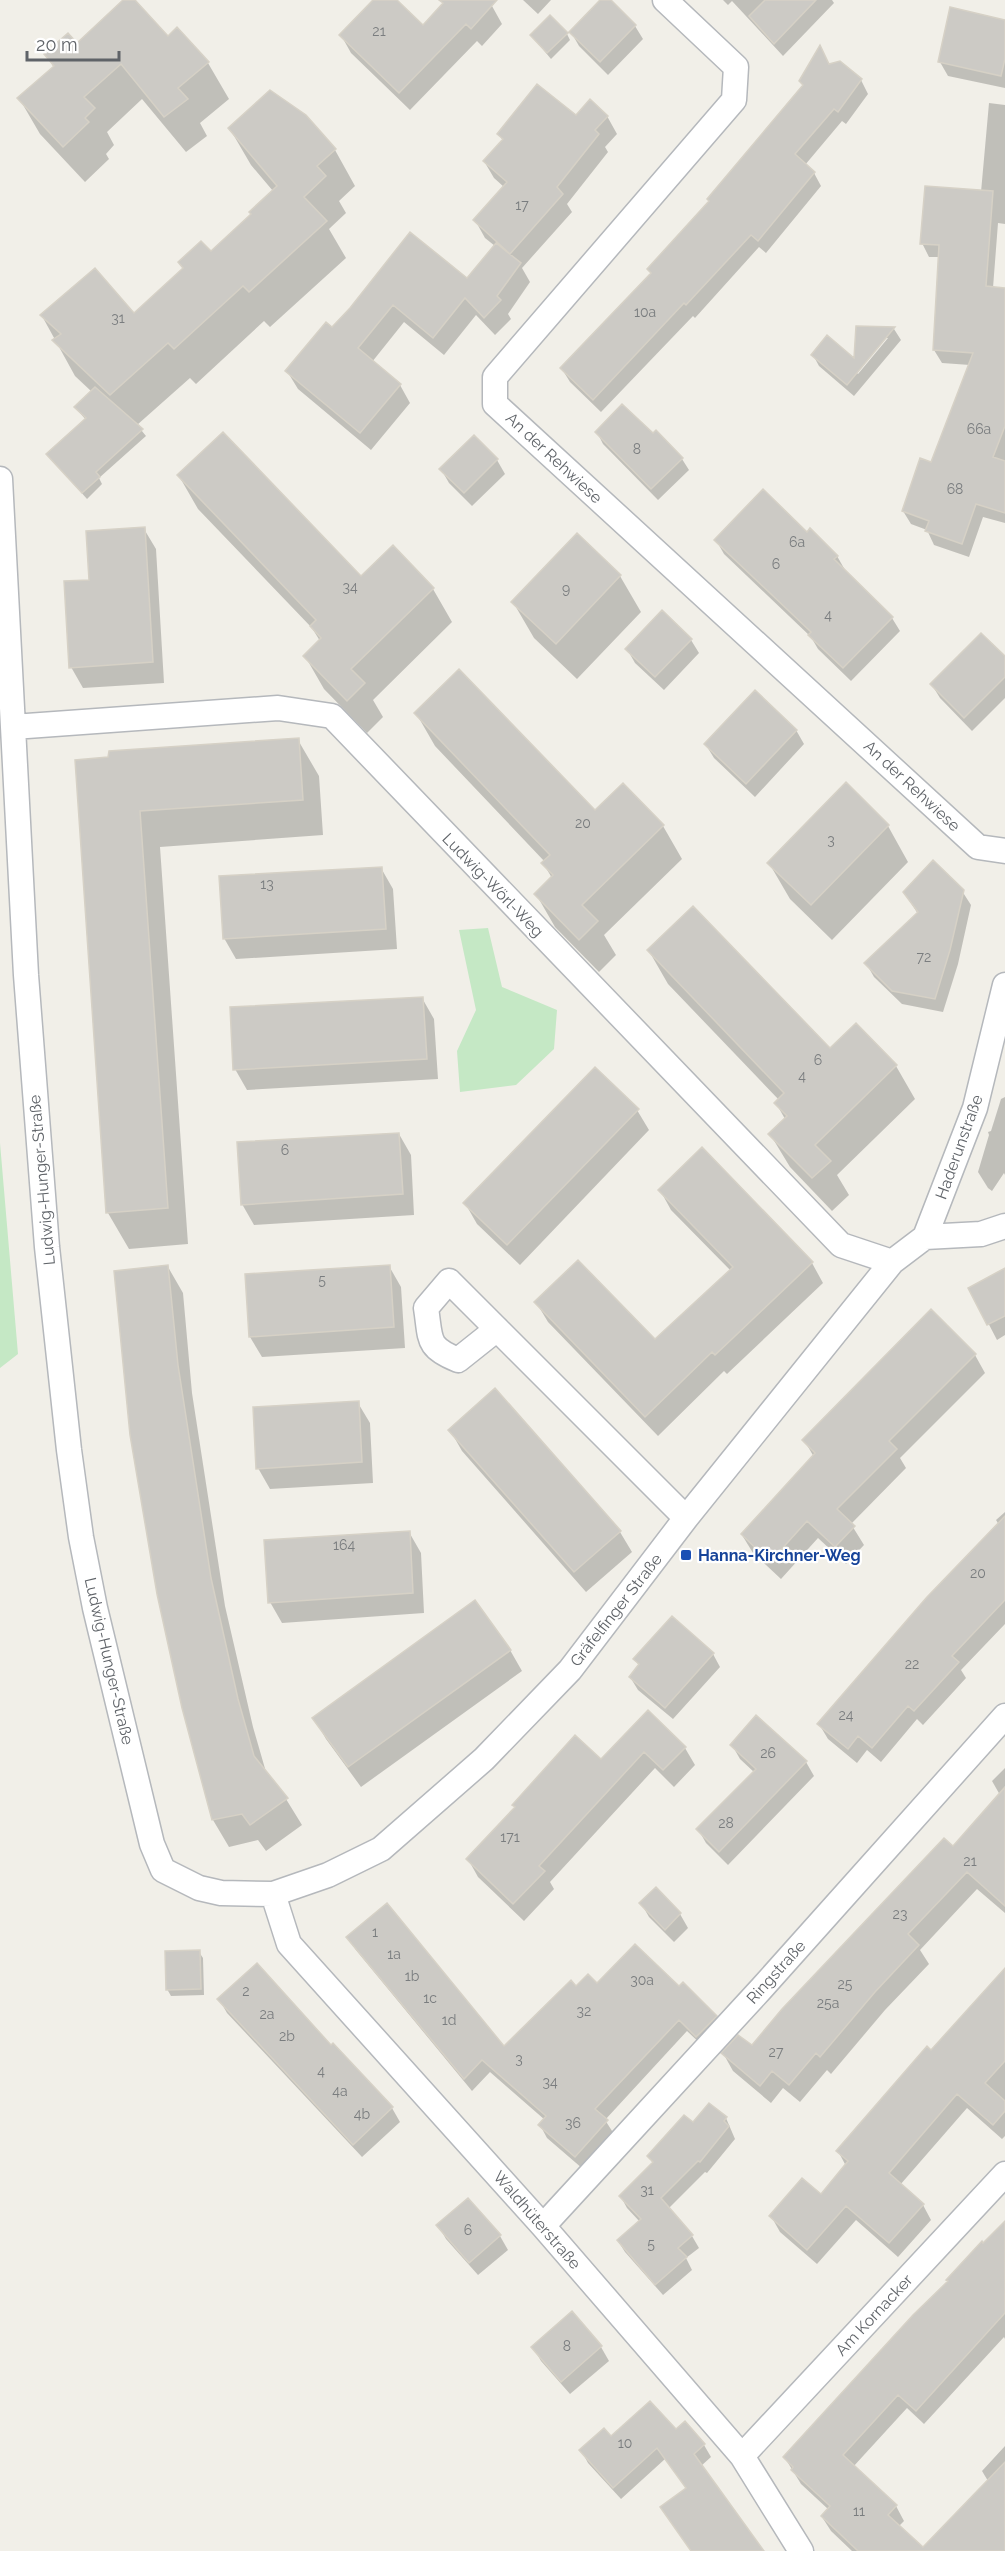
<svg xmlns="http://www.w3.org/2000/svg" width="1005" height="2551" font-family="Raleway,sans-serif">
<rect width="100%" height="100%" fill="#f1efe8"/>
<path fill="#c5e8c5" d="M488,928L502,987L557,1010L554,1049L516,1085L460,1092L457,1051L476,1010L459,930Z
M0,1143L18,1354L0,1368Z"/>
<path fill="#0003" fill-rule="evenodd" d="M125,0H133L168,39L208,63L229,99L200,123L207,136L186,152L142,99L107,132L114,145L106,154L109,159L85,182L40,134L19,98L54,68L46,54L77,45Z
M375,0H395L423,27L448,0H485L492,6L502,24L482,46L477,41L410,110L351,53L341,35Z
M523,0H551L538,14Z
M602,0H609L635,26L643,39L608,75L579,46L571,32Z
M723,0H832L834,3L783,56L732,1L728,5Z
M1005,21V88L948,76L940,62Z
M567,34L570,40L551,59L531,35Z
M830,66L861,80L868,94L846,124L842,121L805,165L814,173L821,186L766,253L759,247L695,318L693,316L601,412L570,382L562,369L652,275L649,269L710,203L804,87L800,81Z
M989,103L1005,105V224L998,223L993,288L1005,289V523L983,517L969,557L934,545L927,530L911,524L903,511L932,464L970,365L942,363L934,350L940,257H929L922,243L981,192Z
M607,116L617,134L605,147L608,152L567,204L572,212L522,268L530,282L508,314L511,319L495,335L476,315L444,355L404,322L372,362L400,385L410,403L371,450L298,389L287,371L351,308L467,280L495,246L485,238L475,220L504,187L494,178L484,161L503,141L499,134L576,117Z
M305,117L335,150L355,186L339,201L346,213L329,229L346,258L270,327L264,321L196,384L190,378L137,425L146,436L99,478L102,484L87,499L48,455L86,420L75,407L92,392L75,376L42,316L134,315L211,253L252,215L273,191L251,165L230,129Z
M857,327L894,329L901,340L854,396L819,366L813,355L856,361ZM884,338H888L858,374L856,372Z
M597,432L653,435L682,459L689,470L658,500L603,444Z
M474,437L497,460L505,474L472,506L449,483L441,469Z
M179,476L361,578L393,547L433,589L452,622L373,700L383,717L367,733L324,689L305,656L320,641L312,628L198,509Z
M144,529L156,549L164,683L83,688L71,667L90,581Z
M807,534L837,556L845,570L892,618L900,631L851,681L818,649L811,637L724,554L716,540Z
M577,535L620,576L641,612L577,679L534,638L513,602Z
M691,640L699,653L664,690L635,663L627,649Z
M1005,658V698L972,731L940,698L932,685Z
M416,713L595,812L663,826L682,859L604,935L616,955L599,972L555,927L536,894L552,878L543,863L545,862L435,746Z
M796,730L804,744L755,797L714,758L706,745Z
M298,740L319,776L323,835L160,847L188,1244L129,1249L108,1213L77,761Z
M888,826L908,862L832,940L790,899L769,863Z
M381,868L393,889L397,949L236,959L224,938Z
M962,891L971,905L958,964L943,1012L902,1004L874,977L866,963L918,914L904,892Z
M649,951L829,1051L896,1066L915,1099L837,1175L849,1195L832,1211L790,1167L770,1134L785,1119L776,1103L779,1100L668,984Z
M422,998L434,1019L438,1079L247,1090L235,1069Z
M1005,1097V1175L1004,1173L992,1191L988,1188L978,1172L989,1135L988,1132L991,1131L1001,1099Z
M637,1110L649,1130L520,1265L477,1224L465,1203Z
M399,1134L411,1155L414,1215L254,1225L242,1204Z
M660,1190L812,1263L823,1283L727,1374L724,1371L658,1436L548,1322L536,1302L655,1341L731,1271L671,1210Z
M389,1266L401,1287L405,1348L262,1357L250,1337Z
M168,1267L183,1293L192,1393L225,1606L253,1727L266,1772L286,1799L302,1825L266,1851L258,1840L229,1847L213,1820L184,1708Z
M1005,1270V1335L997,1340L970,1288Z
M975,1355L985,1373L900,1458L906,1468L851,1524L864,1545L846,1564L818,1538L781,1579L753,1553L742,1535L814,1457L804,1440Z
M358,1403L370,1423L373,1483L270,1489L258,1468Z
M450,1430L620,1532L632,1552L586,1592L462,1451Z
M1005,1512V1624L961,1670L966,1678L923,1725L917,1719L881,1762L867,1750L857,1763L828,1739L819,1724L999,1525L996,1520Z
M409,1532L421,1553L424,1613L282,1623L270,1602Z
M510,1650L522,1671L361,1787L326,1739L314,1718Z
M713,1654L720,1667L673,1719L638,1690L630,1677L639,1666L635,1659Z
M648,1712L685,1748L695,1765L674,1787L655,1768L550,1882L554,1889L524,1921L478,1877L468,1859L601,1761Z
M732,1745L806,1762L814,1776L728,1865L706,1843L698,1829L755,1773L740,1759Z
M1005,1768V1913L977,1889L920,1950L929,1964L885,2010L831,2074L827,2070L800,2102L783,2088L771,2103L733,2071L723,2053L752,2047L953,1848L1000,1795L992,1781Z
M656,1889L680,1914L688,1928L674,1942L649,1917L641,1903Z
M348,1938L504,2049L576,1988H679L716,2016L723,2029L705,2048L687,2031L605,2120L614,2134L583,2169L547,2138L540,2125L545,2120L490,2072L472,2091L356,1950Z
M199,1952L203,1958L204,1995L171,1996L167,1989Z
M1005,1970V2136L1002,2139L967,2108L900,2185L923,2205L931,2220L898,2257L856,2220L817,2264L780,2232L771,2216L822,2196L846,2166L838,2151Z
M219,1999L331,2047L392,2108L400,2122L362,2157L227,2013Z
M709,2105L726,2118L735,2139L707,2173L705,2172L669,2208L692,2236L699,2248L686,2258L692,2270L663,2295L625,2252L618,2241L640,2222L627,2208L621,2197L653,2164L649,2156L693,2124Z
M468,2200L500,2236L508,2250L478,2275L446,2239L438,2225Z
M1005,2226V2339L1004,2337L924,2424L907,2408L853,2467L896,2506L904,2521L899,2526L923,2549L988,2481L982,2471L1005,2446V2551H852L831,2531L822,2517L829,2510L801,2484L785,2458L983,2245Z
M572,2314L601,2347L609,2361L570,2394L541,2361L533,2347Z
M675,2431L704,2445L711,2457L701,2466L761,2551H691L687,2489L665,2459L621,2499L588,2463L581,2450L611,2438Z"/>
<path fill="#cccac5" stroke="#d6d1c6" stroke-width="1.5" d="M123,0H135L168,36L177,27L209,62L178,88L188,99L164,117L121,64L84,97L95,108L85,118L89,122L63,147L17,98L54,66L44,54L68,33L77,43Z
M373,0H397L423,25L443,3L439,0H497L471,29L466,24L399,93L339,35Z
M600,0H611L636,25L600,62L569,32Z
M765,0H816L774,44L749,16Z
M950,7L1005,20V59L1001,76L938,62Z
M550,15L568,33L547,53L530,35Z
M820,45L829,64L840,61L862,79L838,112L834,109L795,154L815,172L758,241L751,235L686,305L684,303L593,400L560,368L651,273L647,269L709,201L707,199L803,85L799,81Z
M537,84L576,115L590,99L608,116L595,130L599,134L557,187L563,194L510,254L473,220L507,182L483,161L503,139L497,134Z
M270,90L306,115L336,149L317,166L326,176L304,197L327,221L249,292L243,286L174,349L168,343L110,395L52,340L61,334L40,315L95,268L134,313L183,268L178,262L201,241L211,251L251,214L249,212L277,186L228,128Z
M925,186L993,191L986,286L1005,288V426L993,457L1005,461V513L976,504L962,544L925,531L929,521L902,511L920,458L931,462L973,353L933,350L939,245L920,244Z
M410,232L467,278L496,243L521,263L497,296L501,300L484,318L465,298L433,338L393,305L358,348L401,384L360,433L285,371L326,322L332,327L350,308Z
M856,326L895,327L847,385L811,355L827,335L854,358Z
M95,387L143,429L96,472L100,477L82,493L46,454L86,418L74,407Z
M622,404L653,433L656,430L683,458L651,489L595,432Z
M223,432L361,576L393,545L434,588L351,669L365,683L347,701L303,656L321,638L310,626L316,620L177,475Z
M474,435L498,459L464,493L439,469Z
M763,489L807,532L810,528L838,556L834,559L893,617L843,668L808,635L811,632L714,540Z
M145,527L153,662L69,668L64,581L89,580L86,531Z
M577,533L621,575L556,644L511,602Z
M662,610L692,639L655,677L625,649Z
M981,633L1005,656V677L964,718L930,684Z
M459,669L595,810L623,783L664,825L582,905L598,921L579,940L534,894L553,875L541,863L550,855L414,713Z
M755,690L797,730L746,784L704,744Z
M299,738L303,800L140,811L168,1208L106,1213L75,760L108,757L109,751Z
M846,782L889,825L811,905L767,863Z
M933,860L964,890L950,950L935,999L892,991L864,963L918,912L903,892Z
M382,867L386,929L223,939L219,876Z
M693,906L830,1048L856,1023L897,1065L815,1145L831,1161L812,1178L768,1134L787,1116L774,1103L784,1093L647,950Z
M423,997L427,1059L233,1070L230,1007Z
M595,1067L639,1109L507,1245L463,1203Z
M399,1133L403,1194L241,1205L237,1142Z
M702,1147L813,1262L733,1338L715,1355L712,1352L645,1417L534,1302L578,1260L655,1339L733,1267L658,1190Z
M168,1265L178,1365L211,1578L238,1699L254,1756L288,1798L250,1825L242,1814L212,1820L182,1708L157,1594L130,1435L114,1271Z
M390,1265L394,1327L249,1337L245,1274Z
M1005,1268V1316L987,1325L968,1288Z
M931,1309L976,1354L889,1441L897,1449L837,1509L855,1526L835,1547L807,1521L770,1562L741,1534L815,1453L802,1440Z
M495,1388L621,1531L574,1572L448,1430Z
M359,1401L362,1462L256,1469L253,1407Z
M1005,1516V1600L952,1656L959,1662L914,1711L908,1706L872,1748L858,1736L848,1749L817,1724L927,1597Z
M410,1531L413,1593L268,1603L264,1540Z
M475,1600L511,1650L348,1767L312,1718Z
M672,1616L714,1653L665,1708L629,1677L639,1664L633,1659Z
M648,1710L686,1747L663,1770L644,1752L539,1866L545,1871L513,1904L466,1859L515,1807L512,1805L575,1735L601,1759Z
M756,1715L807,1761L719,1852L696,1829L756,1769L730,1745Z
M1005,1787V1906L967,1872L908,1934L919,1945L875,1992L820,2057L816,2053L789,2085L772,2071L760,2086L721,2053L738,2035L752,2045L782,2009L944,1838L953,1846Z
M656,1887L681,1913L665,1930L639,1903Z
M387,1903L504,2046L571,1980L576,1986L588,1974L597,1983L635,1944L679,1986L683,1982L717,2016L696,2037L679,2020L595,2109L608,2120L575,2157L538,2125L546,2116L482,2060L464,2079L346,1937Z
M200,1950L201,1989L166,1990L165,1951Z
M257,1963L331,2045L333,2043L393,2107L353,2145L217,1999Z
M1005,1968V2061L985,2083L1005,2101V2111L993,2125L957,2094L889,2173L924,2204L889,2243L846,2206L807,2250L769,2216L802,2178L821,2194L848,2161L836,2151L927,2046L931,2050Z
M709,2103L727,2117L724,2121L729,2126L700,2162L698,2161L661,2198L693,2235L678,2248L687,2257L655,2285L617,2240L641,2219L619,2196L653,2162L647,2156L684,2115L693,2122Z
M468,2198L501,2235L469,2263L436,2225Z
M1005,2221V2313L916,2411L898,2395L843,2455L897,2505L888,2515L923,2547L1005,2462V2551H858L821,2516L830,2506L791,2470L793,2467L783,2457L913,2315L948,2281L946,2280L982,2241L983,2243Z
M572,2311L602,2346L561,2382L531,2347Z
M650,2401L676,2429L685,2421L705,2444L694,2454L764,2551H691L660,2507L686,2488L657,2448L613,2488L579,2450L604,2428L611,2436Z"/>
<g fill="none" stroke-linecap="round" stroke-linejoin="round">
<defs>
<path id="street" d="M665,0L736,67L734,100L495,377V404L978,847L1005,851
M0,479L26,975L47,1247L69,1450L81,1537L95,1608L152,1844L163,1870L199,1888L221,1893L273,1894L328,1875L381,1849L484,1759L570,1670L686,1518L892,1262L925,1237L981,1234L1005,1226
M13,727L278,708L332,716L841,1245L892,1262
M925,1237L975,1108L1005,985
M497,1329L458,1360C426,1347 431,1340 426,1308L449,1281L686,1518
M273,1894L289,1944L543,2226L742,2456L801,2551
M543,2226L761,1989L1005,1716
M742,2456L1005,2174"/>
</defs>
<use href="#street" stroke="#b5b8bc" stroke-width="27"/>
<use href="#street" stroke="#fff" stroke-width="24"/>
</g>
<rect fill="#1a4fb4" stroke="#fff" stroke-width="2" x="680" y="1549" width="12" height="12" rx="3"/>
<g text-anchor="middle" dominant-baseline="central" stroke-width="4.5" stroke-linejoin="round" paint-order="stroke">
<g font-size="14" fill="#7a7d7f">
<text x="379" y="31">21</text>
<text x="522" y="205">17</text>
<text x="645" y="312">10a</text>
<text x="118" y="318">31</text>
<text x="979" y="429">66a</text>
<text x="637" y="449">8</text>
<text x="955" y="489">68</text>
<text x="797" y="542">6a</text>
<text x="776" y="564">6</text>
<text x="350" y="587">34</text>
<text x="566" y="589">9</text>
<text x="828" y="615">4</text>
<text x="583" y="823">20</text>
<text x="831" y="840">3</text>
<text x="267" y="884">13</text>
<text x="924" y="957">72</text>
<text x="818" y="1060">6</text>
<text x="802" y="1076">4</text>
<text x="285" y="1150">6</text>
<text x="322" y="1280">5</text>
<text x="344" y="1545">164</text>
<text x="978" y="1573">20</text>
<text x="912" y="1664">22</text>
<text x="846" y="1715">24</text>
<text x="768" y="1753">26</text>
<text x="726" y="1823">28</text>
<text x="510" y="1837">171</text>
<text x="970" y="1861">21</text>
<text x="900" y="1914">23</text>
<text x="375" y="1932">1</text>
<text x="394" y="1954">1a</text>
<text x="412" y="1976">1b</text>
<text x="642" y="1980">30a</text>
<text x="845" y="1984">25</text>
<text x="246" y="1991">2</text>
<text x="430" y="1998">1c</text>
<text x="828" y="2003">25a</text>
<text x="584" y="2011">32</text>
<text x="267" y="2014">2a</text>
<text x="449" y="2020">1d</text>
<text x="287" y="2036">2b</text>
<text x="776" y="2052">27</text>
<text x="519" y="2059">3</text>
<text x="321" y="2071">4</text>
<text x="550" y="2082">34</text>
<text x="340" y="2091">4a</text>
<text x="362" y="2114">4b</text>
<text x="573" y="2123">36</text>
<text x="647" y="2190">31</text>
<text x="468" y="2230">6</text>
<text x="651" y="2244">5</text>
<text x="567" y="2346">8</text>
<text x="625" y="2443">10</text>
<text x="859" y="2511">11</text>
</g>
<g font-size="16" fill="#5f6368" stroke="#fff">
<text transform="translate(554 458) rotate(43)">An der Rehwiese</text>
<text transform="translate(912 786) rotate(43)">An der Rehwiese</text>
<text transform="translate(493 885) rotate(46)">Ludwig-Wörl-Weg</text>
<text transform="translate(959 1147) rotate(-70)">Haderunstraße</text>
<text transform="translate(42 1180) rotate(-95)">Ludwig-Hunger-Straße</text>
<text transform="translate(616 1610) rotate(-52)">Gräfelfinger Straße</text>
<text transform="translate(109 1661) rotate(77)">Ludwig-Hunger-Straße</text>
<text transform="translate(776 1972) rotate(-48)">Ringstraße</text>
<text transform="translate(537 2220) rotate(49)">Waldhüterstraße</text>
<text transform="translate(874 2315) rotate(-47)">Am Kornacker</text>
</g>
<g font-size="16" font-weight="bold" fill="#164399" stroke="#fff" text-anchor="start">
<text x="698" y="1555">Hanna-Kirchner-Weg</text>
</g>
</g>
<path d="M27 51v9h92v-9" fill="none" stroke="#5f6368" stroke-width="3"/>
<text x="36" y="51" font-size="18" fill="#5f6368" stroke="#ffffff" stroke-width="4.5" paint-order="stroke">20 m</text>
</svg>
